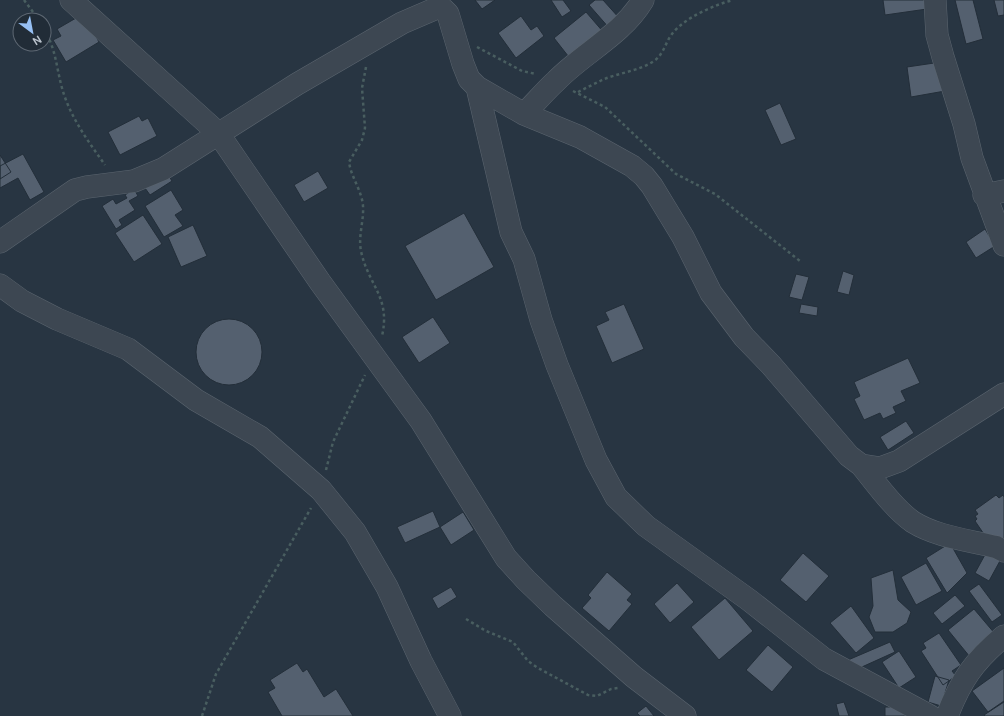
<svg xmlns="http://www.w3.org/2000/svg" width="1004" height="716" font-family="'DM Sans',sans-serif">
<rect width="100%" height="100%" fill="#283542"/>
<path fill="#54606f" stroke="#232e39" d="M475,0H495L482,9Z
M551,0H563L571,11L562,17Z
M595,0H603L620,19L610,29L589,5Z
M883,0H933L934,8L885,15Z
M955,0H973L983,39L966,44Z
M994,0H1004V15L998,16Z
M586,12L605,34L572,61L554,38Z
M83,14L99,42L66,62L53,40L61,36L57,29Z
M521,16L531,30L537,26L544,36L516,58L498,33Z
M941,62L945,91L911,97L907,67Z
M780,103L796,139L781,145L765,110Z
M139,116L142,121L148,118L157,136L120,155L108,132Z
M23,154L44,192L30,200L18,178L0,188V166Z
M0,155L11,172L0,179Z
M318,171L328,188L304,202L294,185Z
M167,173L172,181L150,195L145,188Z
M134,189L138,196L129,201L135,210L119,220L122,225L116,229L102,206L113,199L116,204L127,198L125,195Z
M171,190L183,210L175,215L183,226L164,237L145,206Z
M464,213L494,267L436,300L405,246Z
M143,215L162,244L134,262L115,233Z
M193,225L207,256L181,267L168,237Z
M985,229L995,246L976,258L966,242Z
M843,271L854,275L849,295L837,292Z
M796,274L809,277L802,300L789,297Z
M624,304L644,349L612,363L596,326L609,320L605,312Z
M801,304L818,307L817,316L799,313Z
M433,317L450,343L419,363L402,337Z
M196 352a33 33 0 1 1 66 0a33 33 0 1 1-66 0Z
M908,358L920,383L901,391L906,401L893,407L896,413L883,419L880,413L864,420L854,399L860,396L854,382Z
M906,421L914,433L888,450L880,437Z
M996,495L999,498L1003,495L1004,497V539L990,543L975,521L977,519L975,516L978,514L975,510Z
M433,511L440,527L405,543L397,527Z
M463,512L474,530L451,545L440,527Z
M950,543L967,573L947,593L926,558Z
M987,551L1001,559L989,581L975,573Z
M803,553L829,576L806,602L780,580Z
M926,563L942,591L916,605L901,577Z
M893,570L898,600L911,612L907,623L893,632H875L869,617L873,606L871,578Z
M607,572L632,594L627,600L632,604L609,631L582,608L591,598L588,595Z
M677,583L694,602L670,623L654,604Z
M979,584L1002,615L992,622L969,591Z
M451,587L457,597L438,609L432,598Z
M955,595L965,606L942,624L933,613Z
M725,598L753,631L719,660L691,627Z
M851,606L874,638L856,653L830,623Z
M974,609L996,635L970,657L948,630Z
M939,633L961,665L952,671L956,676L943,685L921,651L926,648L923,643Z
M890,642L895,652L853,671L848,660Z
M768,645L793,667L772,692L746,670Z
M899,651L916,677L899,688L882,662Z
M297,663L303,672L307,669L324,697L336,689L353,716H282L268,692L275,688L270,680Z
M1004,668V701L988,712L972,691Z
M935,676L949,680L941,706L928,702Z
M844,702L849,716H839L836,704Z
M1004,702V716H985L984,715Z
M646,706L654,716H640L637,713Z
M885,707H909V716H885Z"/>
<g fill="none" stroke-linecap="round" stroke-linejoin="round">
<defs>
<path id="minor" d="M71,0L218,133L320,282L421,421L506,558L526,580L553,606L634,677L685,716
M935,0L937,35L943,57L964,124L972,158L1004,245
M477,87L511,232L524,259L541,320L557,365L596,460L616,497L646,526L749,600L824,659L930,716
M524,114C535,103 545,91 556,81C583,53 622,35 643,0
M984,195L1004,191
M0,242L75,190L87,187L134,181L163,169L297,84L402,23L437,8L443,9L448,14L463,64L469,79L477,87L524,114L580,137L632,166L644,176L652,186L683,237L711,293L744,337L771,365L849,456L861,465L880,468L899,461L1004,394
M0,285L22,301L57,319L128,349L196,400L260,437L321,490L355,532L387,587L421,661L450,716
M861,465C875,482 894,509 913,522C937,537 969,540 996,547L1004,551
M947,716C961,680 974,661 1004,636"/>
</defs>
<use href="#minor" stroke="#5b656f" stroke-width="23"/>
<path stroke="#495e60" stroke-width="2.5" stroke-dasharray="3 3" stroke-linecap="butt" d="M24,0L39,20
M44,29C56,49 56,66 62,88C70,117 88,141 105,165
M477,47L522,71L536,74
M366,67L362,88L365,128L362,140L349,162C351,177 362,191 363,206C364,221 358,236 361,251C368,285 391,297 382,336
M573,91L605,107L676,174L715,194L800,261
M578,92C586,88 594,84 602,80C618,73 639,71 654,61C664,54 665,43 672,34C684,18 714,5 733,0
M326,470L333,442L365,375
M466,619L486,631L513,642L528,661L538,668L588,695L597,696L611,689L618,688
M202,716L216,674L311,508"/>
<use href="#minor" stroke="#3d4752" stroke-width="22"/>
</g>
<g transform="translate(32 32) rotate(148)"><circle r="19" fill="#212c37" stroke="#5e6873"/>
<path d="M0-3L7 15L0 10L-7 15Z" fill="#97c0f4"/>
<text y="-6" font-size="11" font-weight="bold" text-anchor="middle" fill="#bac2cc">N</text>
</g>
</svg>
